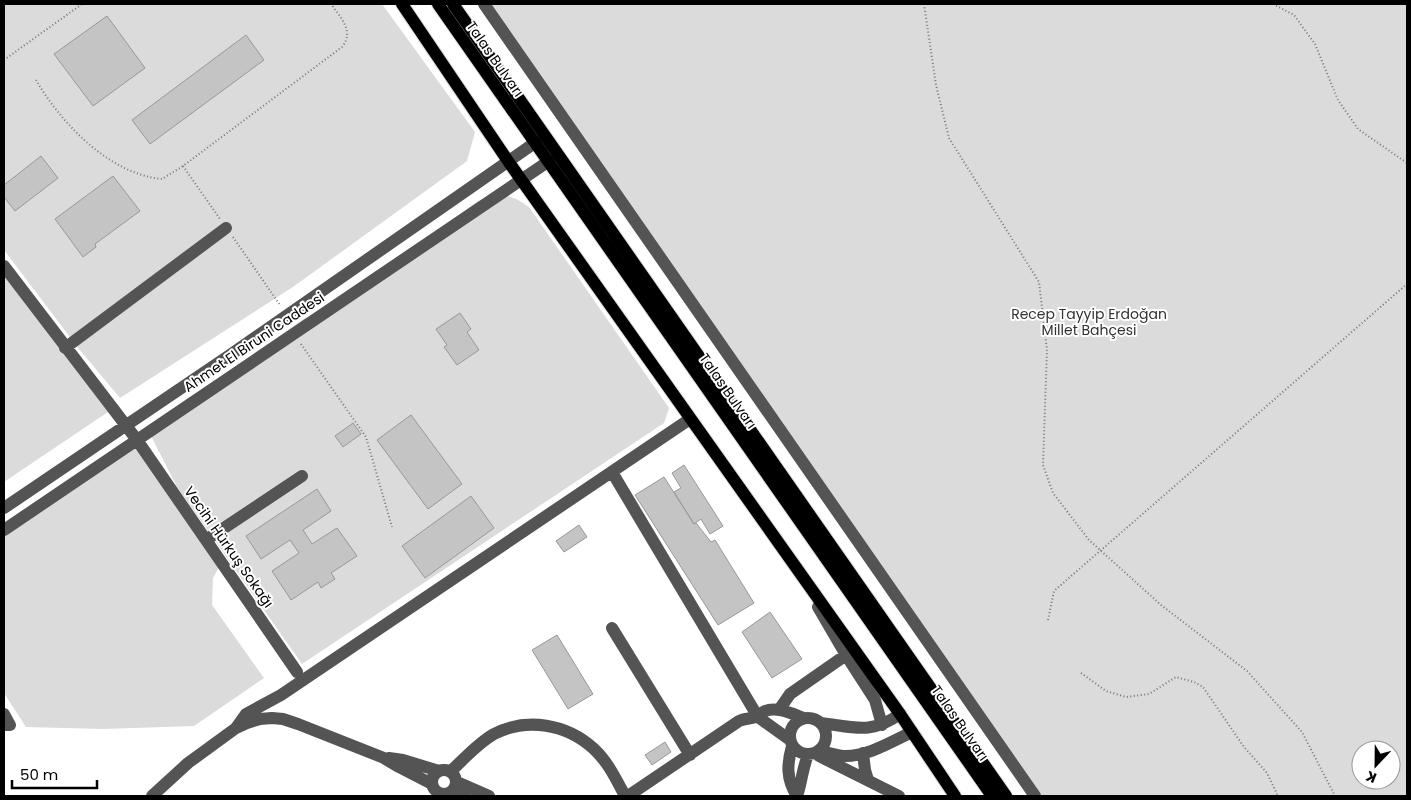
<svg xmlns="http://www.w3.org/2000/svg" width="1411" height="800" font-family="Poppins,sans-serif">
<rect width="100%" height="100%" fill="#fff"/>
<path fill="#dbdbdb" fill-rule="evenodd" d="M4,4H382L475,132L467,161L293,287L120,398L79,349L4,250Z
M480,4H1407V796H1031ZM1361,750H1391V780H1361Z
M494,195C510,195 516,198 529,207L669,408L664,423L302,664L177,487L150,434L153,425L305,318L310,323L478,201Z
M4,274L108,412L4,482Z
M123,446L139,450L219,567L213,578L212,605L264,678L194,726L103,729L26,727L4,693V525Z"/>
<path fill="#c4c4c4" stroke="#989898" d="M107,16L145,68L93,106L54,54Z
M246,35L264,60L150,144L132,120Z
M41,156L58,178L15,211L4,197V185Z
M113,176L140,211L95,244L96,247L83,257L55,219Z
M460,313L471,329L467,332L479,350L457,365L444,347L447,345L436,329Z
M411,415L462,484L428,509L377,440Z
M353,423L361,434L343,447L335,436Z
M684,465L723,526L710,534L701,519L694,524L674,492L681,488L672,473Z
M664,477L694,524L696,523L711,542L715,540L754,603L718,625L635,495Z
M317,489L331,511L303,530L312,544L337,528L357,556L331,573L335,579L321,588L318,582L291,600L272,571L299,553L290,540L261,559L246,536Z
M471,496L494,528L425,578L402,546Z
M579,525L587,537L564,552L556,541Z
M770,612L802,659L772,678L742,632Z
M557,635L593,694L568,709L532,650Z
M665,742L671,752L652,765L645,755Z"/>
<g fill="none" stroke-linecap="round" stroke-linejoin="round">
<defs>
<path id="major" d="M402,4L508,161L900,714L955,796
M438,4L992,796
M453,4L1006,796"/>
</defs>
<use href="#major" stroke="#dbdbdb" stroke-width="14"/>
<path stroke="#767676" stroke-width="2" stroke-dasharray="1 2.5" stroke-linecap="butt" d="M924,4L936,85L949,138L1039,282L1047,350L1043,465L1053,493L1089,540L1161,605L1247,671L1302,732L1335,796
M1273,4L1294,15L1315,44L1338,100L1358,129L1407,163
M4,60L82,4
M36,80C61,123 109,174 162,179L183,166L342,47C355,31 340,17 331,4
M183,166L220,219
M233,237L280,305
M301,344L366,437L392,527
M1048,620L1054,591L1407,284
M1081,673L1106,691L1126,697L1149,694L1176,677L1194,682L1203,687L1244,747L1267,773L1278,796"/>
<path stroke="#545454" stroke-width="12" d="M484,4L1035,796
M4,266L137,440L297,672
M65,348L226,228
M612,472L758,717L790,740
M4,508L230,355L536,142
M4,530L549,161
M206,540L302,476
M818,607L846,655L875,700L882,725
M612,628L690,755
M779,710L790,694L846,655
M4,714L10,725H4
M790 736a18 18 0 1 1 36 0a18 18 0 1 1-36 0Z
M821,723C854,727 871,735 900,714
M236,728L246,714L281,695L690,419
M792,746C787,764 786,779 797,796
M819,751C827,752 835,755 843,756C867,757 891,742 912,732
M863,753L865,770L868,780
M819,756L899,796
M389,758L403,760L439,771
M432 782a12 12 0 1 1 24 0a12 12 0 1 1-24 0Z
M451,771C464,759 478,743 494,734C527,717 567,724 594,749C608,762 616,779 625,796
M457,782L489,796
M451,792L465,796
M152,796L188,763L236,728L247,723L260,719L272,718L283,719L298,724L384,758L399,767L432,784
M628,796L739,721C745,718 753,719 759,716C761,715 762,712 765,711C777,706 793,714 804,718
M797,796C802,782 802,769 808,755"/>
<use href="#major" stroke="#000" stroke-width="12"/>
</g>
<g text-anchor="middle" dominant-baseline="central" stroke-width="4" stroke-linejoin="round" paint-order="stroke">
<g font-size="14" fill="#000" stroke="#fff">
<text transform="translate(495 59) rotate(55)">Talas Bulvarı</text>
<text transform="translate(254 342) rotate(-34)">Ahmet El Biruni Caddesi</text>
<text transform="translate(728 391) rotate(55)">Talas Bulvarı</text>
<text transform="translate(229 547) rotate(55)">Vecihi Hürkuş Sokağı</text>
<text transform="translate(960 723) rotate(55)">Talas Bulvarı</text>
</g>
<g font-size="14" fill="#323232" stroke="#fff">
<text x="1089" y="314">Recep Tayyip Erdoğan<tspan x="1089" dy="16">Millet Bahçesi</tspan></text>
</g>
</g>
<rect width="1411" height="800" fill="none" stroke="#000000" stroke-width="10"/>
<g transform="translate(1376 765) rotate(202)"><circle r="24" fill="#ffffff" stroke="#999999"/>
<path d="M0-4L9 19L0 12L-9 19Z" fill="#000000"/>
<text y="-8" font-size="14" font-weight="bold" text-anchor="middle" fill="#000000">K</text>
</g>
<path d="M12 780v8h85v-8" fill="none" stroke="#000000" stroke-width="2.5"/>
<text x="20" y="780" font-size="15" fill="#000000" stroke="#ffffff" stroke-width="4" paint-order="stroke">50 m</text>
</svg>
